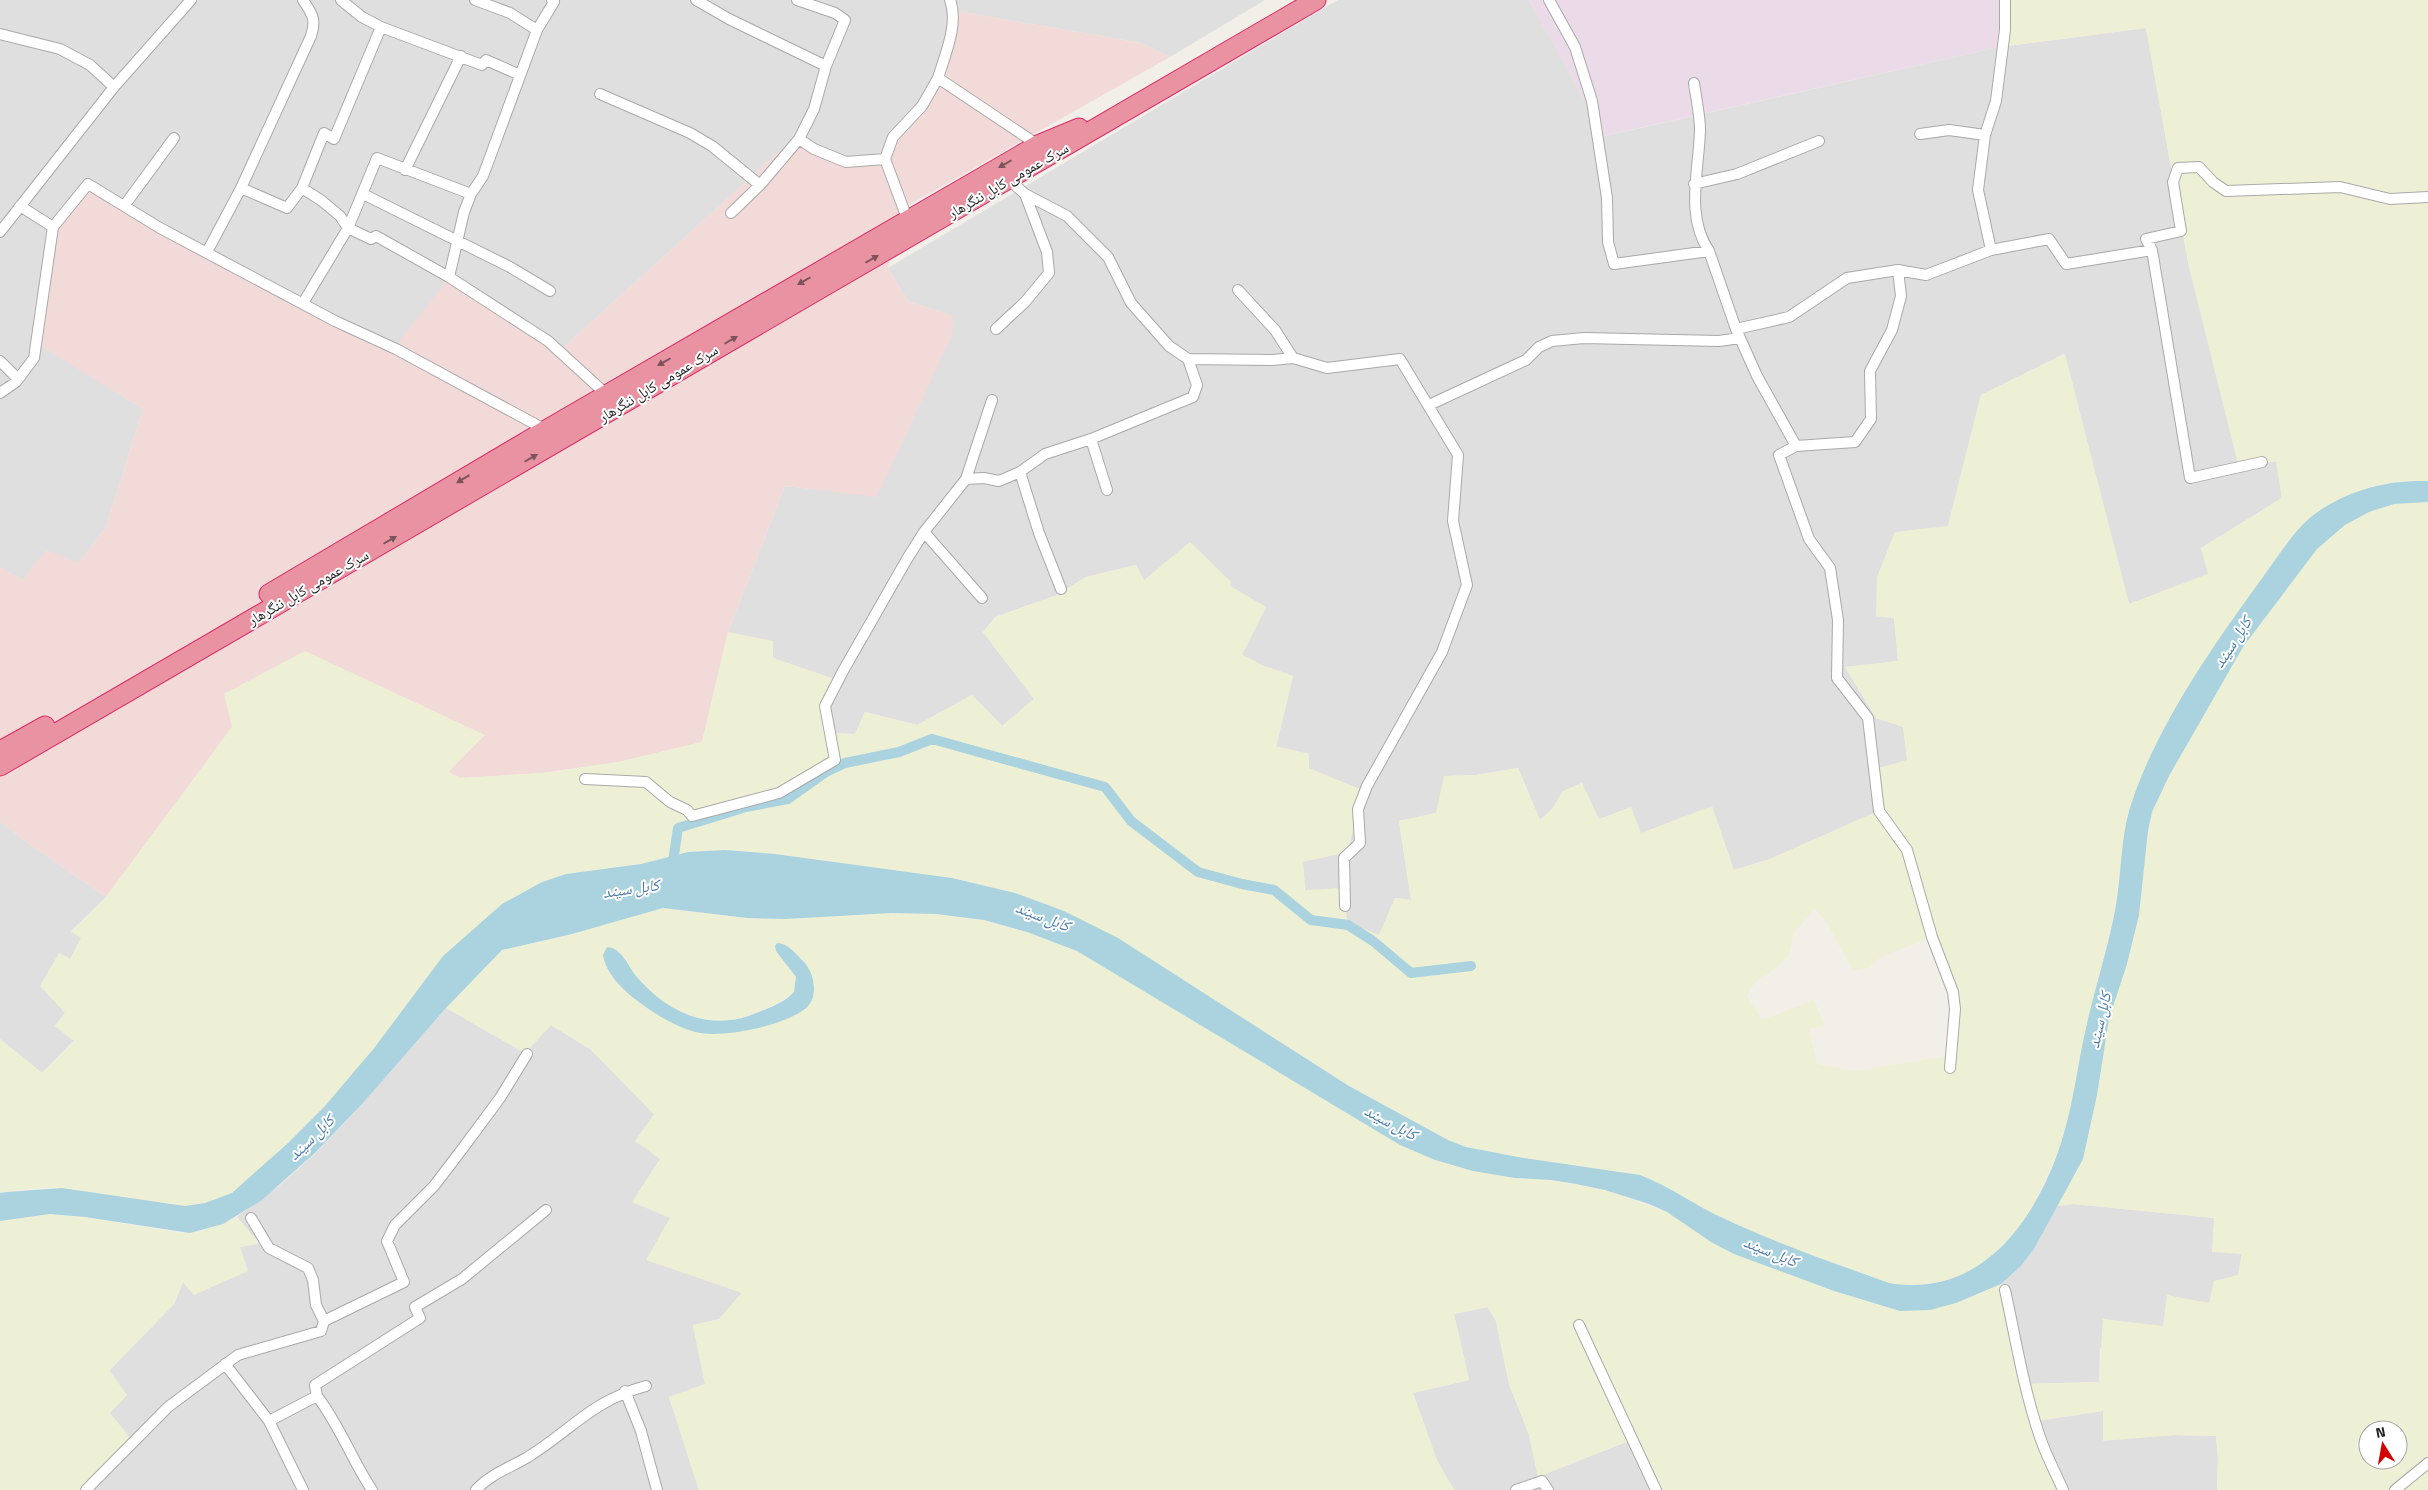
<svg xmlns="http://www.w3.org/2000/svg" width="2428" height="1490" font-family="'Titillium Web','Noto Naskh Arabic',sans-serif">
<rect width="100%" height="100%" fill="#f2efe9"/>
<path fill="#e0dfdf" d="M0,0H1265L1170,57L1141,43L951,10L938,77L884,157L847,165L791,141L563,348L391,351L38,343L143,409L106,527L79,563L22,580L0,567Z
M1338,0H1529L1605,136L1999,47L2146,28L2188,262L2239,467L2276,461L2282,498L2201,548L2209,574L2129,604L2064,354L1981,395L1948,526L1876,616L1894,618L1898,661L1845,667L1876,718L1903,727L1908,761L1879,811L1770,859L1734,870L1641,833L1599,820L1563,791L1552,809L1540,820L1518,768L1476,775L1445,776L1436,813L1399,821L1411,900L1395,898L1379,935L1347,922L1305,890L1303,862L1309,754L1276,747L1293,676L1264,666L1242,655L1144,581L1136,565L1086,577L1057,595L995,617L983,632L1034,699L1002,726L972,695L917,725L865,712L855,734L830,733L828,705L834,679L773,658L728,632L785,486L877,496L952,316L908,301L888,268Z
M0,821L25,841L106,897L71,931L82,938L70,959L59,953L65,1013L55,1026L74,1040L42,1073L0,1039Z
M446,1008L525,1053L551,1025L590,1049L654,1114L670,1218L742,1293L719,1319L693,1325L705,1384L669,1397L699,1490H88L110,1413L109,1371L174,1304L183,1282L194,1295L209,1286L240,1247L258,1244L237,1217L280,1185L317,1152L363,1103Z
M2073,1204L2214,1218L2242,1254L2238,1275L2209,1303L2163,1326L2100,1348L2099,1382L2025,1384L2005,1290L2001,1284L2021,1266L2034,1249L2057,1206Z
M1488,1307L1496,1321L1509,1384L1529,1435L1538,1476L1632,1440L1656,1490H1454L1437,1461L1413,1393L1469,1380L1454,1314Z
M2103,1411V1440L2174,1435L2216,1436L2218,1458L2217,1490H2063L2036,1421Z"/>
<path fill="#f2dad9" d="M951,10L1141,43L1170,57L902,209L888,268L908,301L953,316L952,335L877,497L785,486L728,632L702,742L619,762L542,773L461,778L448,772L484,735L232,727L106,897L25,841L0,821V567L22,580L46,550L79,563L106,527L143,409L38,344L56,227L93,182L295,301L391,351L448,280L563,348L791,141L847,165L884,157L938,78Z"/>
<path fill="#ebdbe8" d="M1529,0H2003L1999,47L1604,136Z"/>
<path fill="#eef0d5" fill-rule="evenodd" d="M2003,0H2428V481L2395,482L2373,486L2320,510L2287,543L2204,662L2158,743L2136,791L2128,814L2115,908L2088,1021L2075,1091L2061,1145L2035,1201L2018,1229L1987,1260L1961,1276L1927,1285L1910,1287L1889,1283L1767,1239L1711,1213L1654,1180L1640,1175L1518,1157L1466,1147L1448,1140L1349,1086L1118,938L1064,911L1015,893L952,878L775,854L725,850L688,852L641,864L566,874L542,882L502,904L443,956L375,1047L325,1106L248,1181L232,1193L205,1203L185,1206L62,1188H36L0,1193V1039L42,1073L74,1041L55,1026L65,1013L40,986L59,953L70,959L81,938L71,932L106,897L232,727L224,694L305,651L485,735L448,772L461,778L542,773L619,762L702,742L728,632L773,641V658L834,679L828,705L830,733L855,734L865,712L917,725L972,695L1002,726L1034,699L983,632L996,617L1057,595L1086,577L1136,565L1144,580L1190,542L1231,582L1230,586L1266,607L1242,655L1264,666L1293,676L1276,746L1309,754V768L1362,790L1348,852L1303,862L1305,890L1345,888L1347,922L1379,935L1395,898L1411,900L1399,821L1436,813L1444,776L1476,775L1518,768L1540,820L1552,809L1563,791L1582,783L1599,819L1631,807L1641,833L1712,806L1734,870L1770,859L1878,811L1875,769L1907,760L1903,727L1876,718L1845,667L1898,661L1894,618L1876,616L1877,577L1895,532L1948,526L1981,395L2065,354L2129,604L2208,574L2201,548L2282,498L2276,461L2239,468L2188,262L2146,28L1999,47ZM1815,909L1827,923L1853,971L1868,968L1881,957L1932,937L1955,1009L1951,1055L1856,1071L1817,1064L1809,1029L1825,1026L1814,1000L1762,1020L1747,996L1755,982L1775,969L1788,956L1794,933Z
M2415,501L2428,502V1490H2217L2218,1458L2216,1436L2174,1435L2103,1441V1411L2036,1421L2063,1490H1656L1631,1440L1538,1477L1529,1435L1509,1384L1496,1321L1488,1307L1454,1314L1469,1380L1413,1393L1437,1460L1454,1490H699L669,1397L705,1384L693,1325L719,1319L742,1293L646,1260L670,1218L632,1202L660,1159L635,1141L654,1114L590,1049L551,1025L525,1053L446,1008L502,950L572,934L663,908L747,918L786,919L892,913L936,914L983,920L1027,932L1077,951L1400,1145L1435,1160L1473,1171L1515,1178L1551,1180L1605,1190L1667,1212L1734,1254L1834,1291L1900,1311L1983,1292L2001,1284L2005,1290L2025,1384L2099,1382L2103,1319L2163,1326L2167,1295L2209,1303L2214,1281L2238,1275L2242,1254L2212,1252L2214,1218L2073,1204L2057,1206L2083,1159L2090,1129L2109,1019L2127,964L2139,915L2143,860L2152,812L2169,776L2243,647L2317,549L2345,525L2369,512L2394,504ZM775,946L791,948L806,964L814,985L813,997L796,1015L776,1022L715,1034L696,1032L661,1016L645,1007L627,993L608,972L603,955L620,953L637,977L667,1006L692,1016L723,1022L744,1017L779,1003L794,992L796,977L776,951ZM2368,1430H2398V1460H2368Z
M50,1214L85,1217L182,1233L200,1232L237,1217L259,1243L240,1247L248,1271L194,1295L183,1282L174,1304L109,1370L127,1395L110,1413L132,1440L88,1490H0V1221Z"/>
<path fill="#aad3df" d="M2428,481V502L2394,504L2369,512L2345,525L2317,549L2243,647L2169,776L2152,812L2148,831L2139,915L2127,964L2109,1019L2097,1095L2083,1159L2034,1249L2021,1266L2001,1284L1956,1303L1930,1310L1900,1311L1834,1291L1734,1254L1711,1242L1667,1212L1649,1204L1605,1190L1576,1184L1551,1180L1515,1178L1473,1171L1435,1160L1400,1145L1077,951L1027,932L984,920L936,914L892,913L786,919L747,918L663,908L572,934L502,950L446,1008L363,1103L316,1152L262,1200L223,1224L190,1233L85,1217L50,1214L0,1221V1193L7,1192L62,1188L185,1206L205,1203L232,1193L288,1143L325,1106L375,1047L443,956L502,904L542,882L566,874L641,864L688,852L725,850L775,854L952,878L1015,893L1064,911L1118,938L1349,1086L1448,1140L1466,1147L1518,1157L1640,1175C1670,1186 1695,1206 1725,1219C1778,1244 1834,1263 1889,1283C1980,1299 2036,1221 2061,1143C2074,1103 2078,1060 2088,1019C2097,981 2109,944 2116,905C2121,876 2121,839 2129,811C2153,731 2214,644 2263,577C2280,554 2297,524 2322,509C2355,488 2390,480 2428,481Z
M777,943C788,943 796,954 804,962C815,974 819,998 805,1009C783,1026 721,1039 695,1032C674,1026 653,1013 635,999C621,988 606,973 603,955L607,947C622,948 628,966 636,976C665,1010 706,1032 751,1015C766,1009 783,1004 794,992L796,977L776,951L775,946Z"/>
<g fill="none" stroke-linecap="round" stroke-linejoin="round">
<path stroke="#aad3df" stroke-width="10" d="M672,868L678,828L746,807L788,799L826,772L845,763L899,752L932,739L1105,787L1131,821L1198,872L1242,884L1274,890L1311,920L1348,925L1373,941L1411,973L1471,966"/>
<defs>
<path id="street" d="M341,0L362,17L381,27L482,65L486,60L520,75
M475,0L510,13L537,30
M696,0L729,19L826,66
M950,0C959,23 945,55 938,78L1038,145
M1549,0L1575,47L1592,101L1607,198L1608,242L1614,264L1709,251L1736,329
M0,34L60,49L90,65L114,87
M1694,83C1696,98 1700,115 1700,130C1699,170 1685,216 1709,251
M600,94L690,133L712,146L760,185
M1920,134L1949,130L1985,135
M799,139L814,149L846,162L885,159
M405,170L461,56
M1009,180L1025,194L1067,216L1108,257L1131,303L1169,346L1188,359L1272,360L1293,358L1327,368L1400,359L1458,455L1453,521L1467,585L1442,652L1367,786L1358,809L1360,843L1344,858L1345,906
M1694,184L1737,174L1819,141
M241,188L287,208L302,188L324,133L334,139L381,27
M302,188L322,201L340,216L348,228L371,239L376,236L449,277L548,341L607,395
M363,194L510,267L550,291
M20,206L53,227
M124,206L174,138
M731,213L760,185L799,139L814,109L826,66L845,20L835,13L797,0
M908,221L885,159L893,137L922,106L938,78
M0,232L114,87L191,0
M1991,250L1978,190L1985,135L1996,101L2005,30V0
M2152,250L2190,478L2262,462
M207,252L241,188L311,36C317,18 311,13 303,0
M449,277L464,212L471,194L483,176L537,30L554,2L552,0
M1238,290L1275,330L1293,358
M303,303L348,228L377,158L471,194
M996,329L1025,302L1049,273L1047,252L1025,194
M1740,338L1757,376L1796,446L1779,455L1809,539L1830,568L1838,620L1837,678L1868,718L1879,811L1907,850L1932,937L1953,992L1955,1009L1950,1068
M0,361L18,379
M0,393L16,382L34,358L53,227L88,184L160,228L335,321L396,349L546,430
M1429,405L1526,360L1539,347L1552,341L1584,338L1719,341L1740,338L1736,329L1789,317L1847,278L1898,270L1926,275L1991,250L2049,239L2066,264L2152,250L2146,239L2181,231L2173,182L2178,168L2199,167L2213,182L2226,191L2340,187L2390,199L2428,197
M1091,439L1107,490
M1796,446L1855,442L1871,419L1870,371L1892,330L1901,296L1898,270
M1020,472L1039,533L1061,589
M966,479L984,478L999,481L1020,472L1045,454L1091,439L1193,397L1197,385L1188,359
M924,532L982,598
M585,779L646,782L670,802L687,810L692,816L779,793L835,760L825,706L843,671L907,559L924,532L966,479L992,400
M251,1218L269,1248L308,1268L313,1280L316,1305L324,1321
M2005,1290C2016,1340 2024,1392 2041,1440C2047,1457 2056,1474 2063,1490
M1579,1325L1656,1490
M225,1364L269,1421L317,1396L315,1385L420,1318L415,1307L462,1279L546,1210
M625,1391L641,1431L657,1490
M317,1396C340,1426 352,1460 372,1490
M269,1421L303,1490
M86,1490L168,1407L238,1355L321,1331L324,1321L404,1282L387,1241L395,1225L434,1186L463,1148L500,1098L527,1054
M476,1490C489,1475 511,1467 528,1457C571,1430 593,1400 646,1386
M1516,1490L1542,1481L1548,1490
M2395,1490L2428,1463"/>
<path id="highway" d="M269,594L546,430L1038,145L1079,128
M0,751L45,726
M0,766L1316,0"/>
</defs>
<use href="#street" stroke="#a9a9a9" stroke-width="12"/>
<use href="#highway" stroke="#dc2a67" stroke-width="21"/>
<use href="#street" stroke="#fff" stroke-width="10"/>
<use href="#highway" stroke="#e892a2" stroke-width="19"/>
</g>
<defs><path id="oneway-solid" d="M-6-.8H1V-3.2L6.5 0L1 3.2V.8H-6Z" transform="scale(1.25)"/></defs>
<g fill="#7b545c">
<use href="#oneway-solid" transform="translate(1005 164) rotate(150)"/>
<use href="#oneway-solid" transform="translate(872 259) rotate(-30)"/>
<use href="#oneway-solid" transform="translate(804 281) rotate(150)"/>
<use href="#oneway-solid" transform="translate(731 340) rotate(-30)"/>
<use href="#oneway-solid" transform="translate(664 362) rotate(150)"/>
<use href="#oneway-solid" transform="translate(531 458) rotate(-30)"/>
<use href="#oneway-solid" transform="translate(463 479) rotate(149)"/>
<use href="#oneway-solid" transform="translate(390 540) rotate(-30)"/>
</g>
<g text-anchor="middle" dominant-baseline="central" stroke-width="4" stroke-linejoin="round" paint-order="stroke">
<g font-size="15" fill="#222" stroke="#fff">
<text transform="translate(1008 180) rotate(-30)">سرک عمومی کابل ننگرهار</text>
<text transform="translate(658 383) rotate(-31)">سرک عمومی کابل ننگرهار</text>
<text transform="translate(308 587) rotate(-30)">سرک عمومی کابل ننگرهار</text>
</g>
<g font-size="16" font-style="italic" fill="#4a7aab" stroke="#fff">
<text transform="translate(2232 642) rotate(-57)">کابل سيند</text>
<text transform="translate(631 888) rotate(-8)">کابل سيند</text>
<text transform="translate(1043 916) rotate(21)">کابل سيند</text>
<text transform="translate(2099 1020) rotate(-77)">کابل سيند</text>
<text transform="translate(1391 1122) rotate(28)">کابل سيند</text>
<text transform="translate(311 1137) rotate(-44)">کابل سيند</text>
<text transform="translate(1771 1251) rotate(22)">کابل سيند</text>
</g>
</g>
<g transform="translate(2383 1445) rotate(349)"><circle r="24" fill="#ffffff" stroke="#a7a7a7"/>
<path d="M0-4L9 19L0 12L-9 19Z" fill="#d40000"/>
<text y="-8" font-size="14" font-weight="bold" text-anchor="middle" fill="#222222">N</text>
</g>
</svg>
